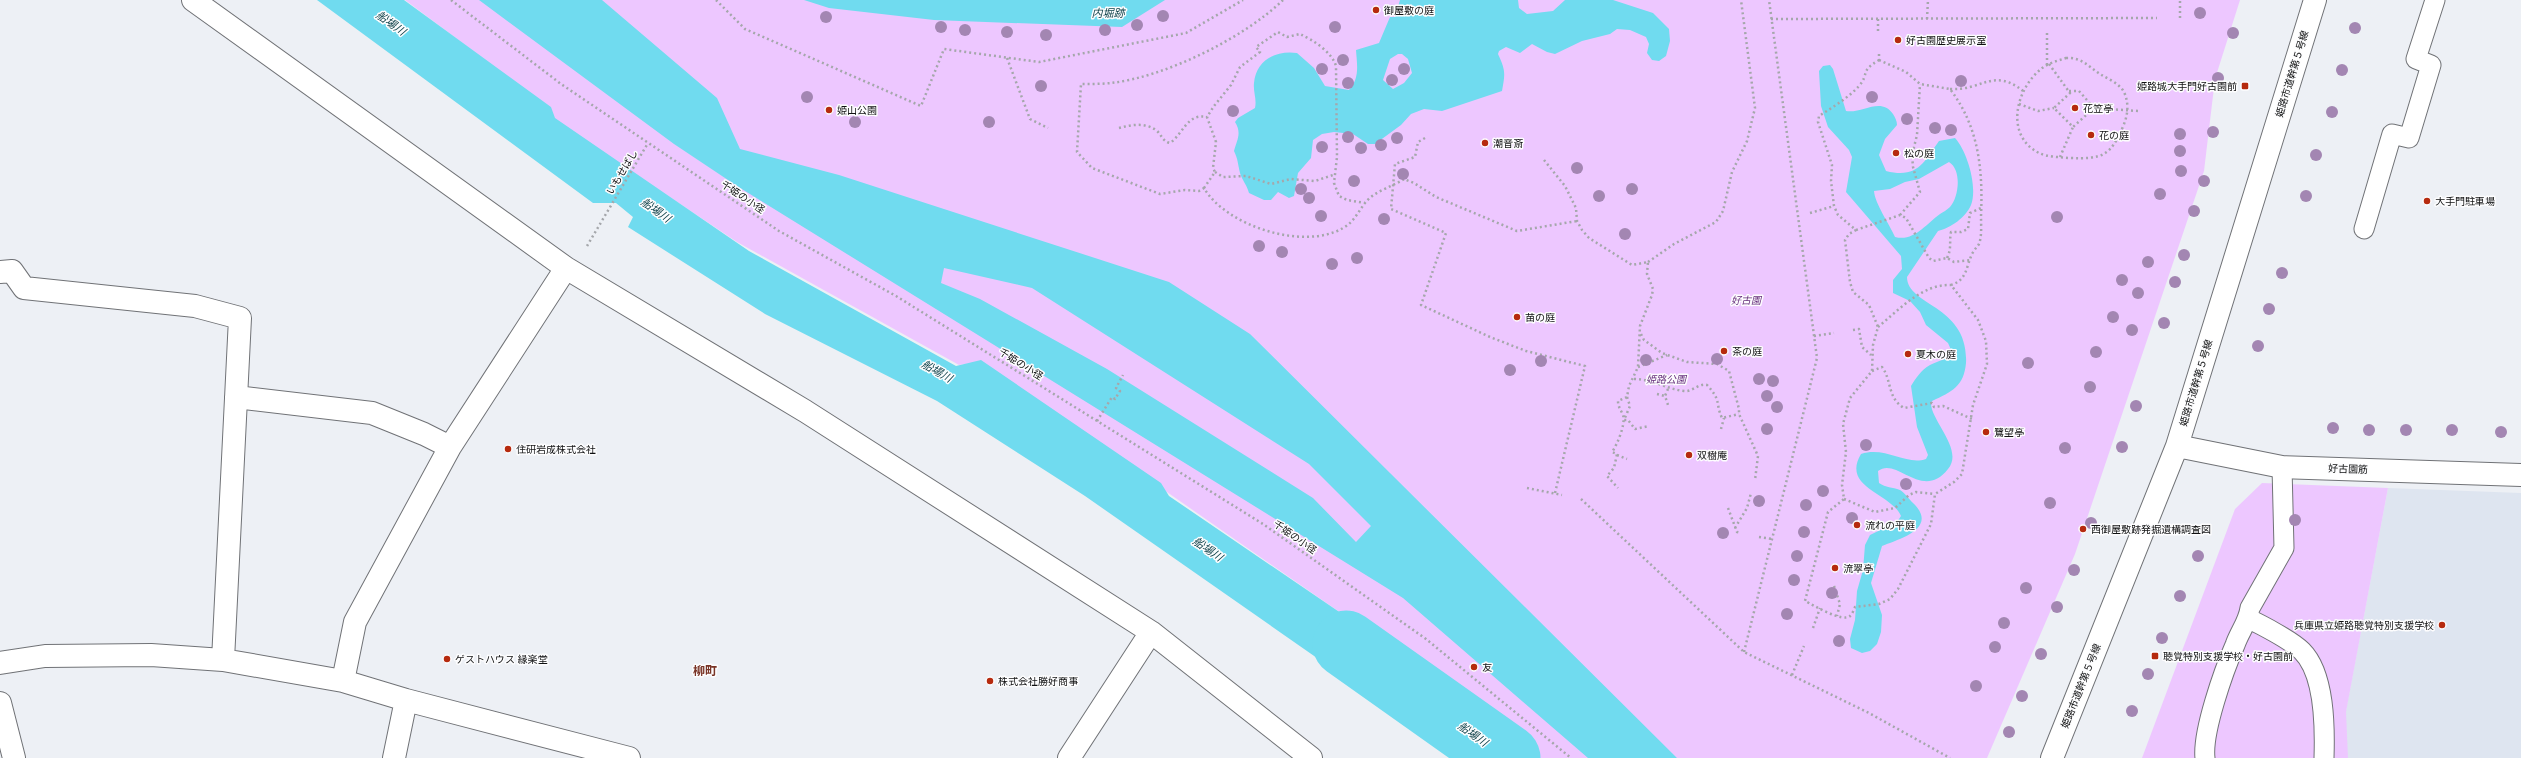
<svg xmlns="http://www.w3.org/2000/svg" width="2521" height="758" font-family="'PT Serif','Noto Sans JP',serif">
<rect width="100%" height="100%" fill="#edf0f5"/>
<path fill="#dee5f0" d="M2388,488L2521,493V758H2337Z"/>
<path fill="#edc7ff" d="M405,0H2240L2215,79L2204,171L2075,554L1987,758H1532L1394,650L980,362L959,365L737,242L553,119L551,109Z
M2262,483L2388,488L2346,712L2348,758H2142L2235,509Z"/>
<path fill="#70dbef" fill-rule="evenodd" d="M317,0H404L551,107L555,118L749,251L956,366L981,360L1161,483L1169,496L1398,652L1422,699L1459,728L1489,732L1531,758H1475L1429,718L1411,707L1385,698L1364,681H1350L1085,496L937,401L765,314L628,227L633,217L616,203H593Z
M479,0H602L717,98L740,149L839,175L1169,282L1250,334L1677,758H1588L1403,598L737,186L674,144ZM944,268L1032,288L1309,464L1371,526L1356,542L1313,498L1107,369L980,299L941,283Z
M804,0H1165L1122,27L934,20L829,8Z
M1400,0H1518L1519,8L1527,14L1553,11L1565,0H1613L1653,13L1669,29L1670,41L1666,56L1659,61L1652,60L1647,53L1649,44L1646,37L1630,30L1617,29L1610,34L1582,41L1555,54L1547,52L1532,44L1520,53L1506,47L1499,51L1498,54C1506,71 1505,74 1502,91L1442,111L1424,109L1411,114L1401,125L1375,144H1368L1353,134L1334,132L1322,134L1313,140L1311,158L1298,173L1294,196L1289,198L1278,192L1271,200H1264L1249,193C1247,185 1242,180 1240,173C1238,165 1238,159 1234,151C1237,140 1242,133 1235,122L1238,118L1255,108C1257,99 1253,92 1254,83C1256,60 1276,50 1297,53L1314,68L1325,86L1349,90C1360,78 1357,65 1356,50L1379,43L1390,17H1395ZM1398,54H1402L1408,59L1412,73L1404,83L1393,89L1383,80L1390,59Z
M1830,65L1833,69L1846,111C1862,114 1881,96 1893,114C1895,117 1897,121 1897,125L1885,139L1879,155L1886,171C1918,179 1924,162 1939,141L1955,138C1967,151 1978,187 1971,205C1966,217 1951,228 1938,231L1907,277C1907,306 1969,305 1966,363C1964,386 1952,392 1932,401L1931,404C1932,422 1964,450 1948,469C1922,502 1897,456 1878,471L1879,483C1886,488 1892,487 1900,490C1905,493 1909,499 1913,503C1939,528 1900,539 1882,546L1871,583L1882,615L1881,632L1877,644L1870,651L1862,653L1851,648L1850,639L1855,620L1857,591L1863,570L1865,545L1870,535L1897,522L1901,516C1891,493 1841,488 1861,454C1886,446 1906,466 1926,459L1928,455L1917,427L1911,386C1916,378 1921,370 1930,365C1939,360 1946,361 1952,352L1948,343L1926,325L1920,312L1910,301L1893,293V280L1902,269L1901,256L1846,192L1852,157L1849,150L1828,127L1821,106L1819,71L1823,66ZM1949,162C1962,170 1959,197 1950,207C1947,210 1943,212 1940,214C1926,224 1914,242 1895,237C1889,223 1875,204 1874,191L1890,189L1905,182L1919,179Z"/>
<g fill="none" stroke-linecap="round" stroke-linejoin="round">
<path stroke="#70dbef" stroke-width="67" d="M1346,644L1507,758"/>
<defs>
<path id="lane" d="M2364,229L2392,134L2409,138L2431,65L2416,59L2435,0
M2249,619C2262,625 2292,641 2302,651C2325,674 2325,728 2324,758
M2205,758C2202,732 2224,670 2235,645C2240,631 2248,622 2250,608L2284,548L2282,467"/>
<path id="street" d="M193,0L566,268L805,411L1151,632L1311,758
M0,272L12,271L24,288L195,306L240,318L223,660
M236,397L372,413L424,434L450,447
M0,663L45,656L151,655L223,660L343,681L406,700L629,758
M343,681L355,622L450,447L566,268
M0,703L14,758
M394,758L406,700
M1069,758L1151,632"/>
<path id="secondary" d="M2177,446L2282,467L2521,475
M2052,758L2177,446L2315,0"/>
</defs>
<use href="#lane" stroke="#707276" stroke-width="21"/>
<use href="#street" stroke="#707276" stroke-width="24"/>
<use href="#secondary" stroke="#707276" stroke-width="24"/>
<path stroke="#a5a7ab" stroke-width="2.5" stroke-dasharray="2 3" stroke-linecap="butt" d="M451,0L561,84L779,231L896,296L1263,524L1426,639L1571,758
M716,0L745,29L921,106L944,49L1039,62L1186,33L1243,0
M1283,0C1244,38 1165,77 1111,83C1101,84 1091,84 1081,84L1077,152L1092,168L1160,194L1185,190L1199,191L1204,188C1226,226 1304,251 1343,228C1354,222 1358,212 1365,203C1374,191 1392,187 1404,179L1414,183L1436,197L1517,231L1577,221
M2180,18V0
M1771,19L2157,18
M1878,19V31
M1927,19L1928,0
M1879,54V60
M1007,58L1030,119L1048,128
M2066,58C2081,57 2088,66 2100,74C2108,79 2119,83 2124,92C2129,103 2128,114 2124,124C2111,157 2102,159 2069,158C2059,157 2047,157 2039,153C2005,136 2015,90 2041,69C2048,63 2057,61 2066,58Z
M1879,60L1906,72L1920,84L1950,89C1979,127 1983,170 1981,216C1981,225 1982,236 1979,244C1977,247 1974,250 1972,254C1966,267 1967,280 1951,285L1978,320L1986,341L1987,364L1973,405L1962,474L1954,482L1935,494L1931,524L1898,589L1890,599L1879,604L1855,607C1854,610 1852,614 1850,616C1843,623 1813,605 1805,601L1828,512L1844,499L1842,485L1846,452L1843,424L1850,398L1872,371L1873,345L1878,327L1869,305L1853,292L1850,282L1845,240L1849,234L1856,230L1838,215L1834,206L1831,181L1832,165L1818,122L1819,116C1833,107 1848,98 1859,86C1870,73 1859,72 1879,60Z
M2049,64L2070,93L2054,108L2073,127L2094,108L2138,111
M2047,65V31
M1950,89C1982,91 1993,67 2023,91
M2069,91H2079L2094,108
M2019,104L2038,111L2054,108
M1119,128C1131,125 1144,122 1156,130C1162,135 1162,141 1170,143C1184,133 1187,113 1207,117
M1425,138L1418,142L1415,157L1395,164L1391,209L1446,233L1421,305L1490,337L1526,351L1585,366L1555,493
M2060,157L2073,127
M1544,160L1565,186L1576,208L1577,221L1582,230L1589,238L1632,265L1648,262L1647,274L1653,289L1652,295L1640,326L1638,367L1629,386L1627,397L1618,401C1618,407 1621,410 1623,415C1626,424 1617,445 1612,452L1617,454L1614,468L1607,476L1618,488
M1215,172L1223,177L1246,176L1271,184L1291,179L1315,181L1333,175
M1204,188L1215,172L1213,168L1216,142L1207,117L1214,106L1231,85L1240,67L1260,52L1256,47L1278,32L1287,37L1300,34C1313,40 1332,52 1336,66L1337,157L1334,183L1339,196L1347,200L1365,203
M1810,213L1834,206
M1900,215L1920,192L1913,167L1912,155L1917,135L1920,84
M1856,230L1900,215L1906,218L1929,258L1933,261L1947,258L1954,262L1971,260
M587,246L648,143
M1947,258C1952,248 1949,242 1951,232H1961L1968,229L1970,213L1981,208
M1648,262L1674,244L1716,222L1723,211L1732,172L1747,141L1755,108L1741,0
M1878,327C1900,309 1922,284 1951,285
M1853,330L1859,329L1862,347L1871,355
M1641,334L1644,340L1662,353L1687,362L1717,364L1729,371L1739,409V414L1758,456L1755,480
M1814,336L1834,333
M1638,367L1667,355
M1872,371L1882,367C1892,380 1887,398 1904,408L1932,403L1934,407L1943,406L1972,419
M1634,379C1653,379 1666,389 1684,391C1693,392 1698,383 1707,385C1722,401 1715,403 1722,418L1739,414
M1668,389L1665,396L1668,405
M1657,394L1665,396
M1627,397L1630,406L1624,420H1628L1635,429L1649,426
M1097,421L1112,397L1115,399L1120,391L1116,388L1123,375
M1721,429L1724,418
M1617,455L1627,459
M1527,488L1562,495
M1581,499L1744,652L1869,713L1950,758
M1844,499L1875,512L1895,508L1909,495L1916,492L1935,494
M1728,508L1737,532L1741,533
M1735,528L1747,508L1751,493
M1759,537L1772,539
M1834,586L1840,604L1837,616
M1813,628L1820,608
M1744,652L1817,358L1769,0
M1792,675L1804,646"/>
<use href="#lane" stroke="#fff" stroke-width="19"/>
<use href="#street" stroke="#fff" stroke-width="22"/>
<use href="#secondary" stroke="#fff" stroke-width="22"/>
</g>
<g fill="#a386b2">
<circle cx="2200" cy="13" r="6"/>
<circle cx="1163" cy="16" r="6"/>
<circle cx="826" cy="17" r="6"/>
<circle cx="1137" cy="25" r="6"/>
<circle cx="941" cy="27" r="6"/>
<circle cx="1335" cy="27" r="6"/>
<circle cx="2355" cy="28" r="6"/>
<circle cx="965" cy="30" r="6"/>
<circle cx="1105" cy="30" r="6"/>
<circle cx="1007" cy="32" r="6"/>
<circle cx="2233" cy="33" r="6"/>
<circle cx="1046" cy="35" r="6"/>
<circle cx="1343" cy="60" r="6"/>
<circle cx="1322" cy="69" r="6"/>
<circle cx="1404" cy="69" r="6"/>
<circle cx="2342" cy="70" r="6"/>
<circle cx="2218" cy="78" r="6"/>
<circle cx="1392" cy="80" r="6"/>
<circle cx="1961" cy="81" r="6"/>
<circle cx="1348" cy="83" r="6"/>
<circle cx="1041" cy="86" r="6"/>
<circle cx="807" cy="97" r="6"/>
<circle cx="1872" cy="97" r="6"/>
<circle cx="1233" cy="111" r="6"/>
<circle cx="2332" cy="112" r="6"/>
<circle cx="1907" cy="119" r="6"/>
<circle cx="855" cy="122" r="6"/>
<circle cx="989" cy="122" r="6"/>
<circle cx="1935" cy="128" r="6"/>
<circle cx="1951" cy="130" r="6"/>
<circle cx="2213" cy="132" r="6"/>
<circle cx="2180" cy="134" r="6"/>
<circle cx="1348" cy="137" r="6"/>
<circle cx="1397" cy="138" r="6"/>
<circle cx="1381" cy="145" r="6"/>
<circle cx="1322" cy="147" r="6"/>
<circle cx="1361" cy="148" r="6"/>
<circle cx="2180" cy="151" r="6"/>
<circle cx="2316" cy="155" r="6"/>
<circle cx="1577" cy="168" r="6"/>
<circle cx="2181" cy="171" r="6"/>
<circle cx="1403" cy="174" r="6"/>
<circle cx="1354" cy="181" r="6"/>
<circle cx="2204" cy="181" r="6"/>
<circle cx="1301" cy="189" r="6"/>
<circle cx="1632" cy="189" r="6"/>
<circle cx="2160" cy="194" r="6"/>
<circle cx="1599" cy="196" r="6"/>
<circle cx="2306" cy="196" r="6"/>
<circle cx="1309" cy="198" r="6"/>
<circle cx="2194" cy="211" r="6"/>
<circle cx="1321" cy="216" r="6"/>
<circle cx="2057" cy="217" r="6"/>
<circle cx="1384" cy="219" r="6"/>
<circle cx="1625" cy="234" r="6"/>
<circle cx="1259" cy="246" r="6"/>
<circle cx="1282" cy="252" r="6"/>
<circle cx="2184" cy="255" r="6"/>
<circle cx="1357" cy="258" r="6"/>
<circle cx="2148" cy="262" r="6"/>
<circle cx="1332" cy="264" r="6"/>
<circle cx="2282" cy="273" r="6"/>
<circle cx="2122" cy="280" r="6"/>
<circle cx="2175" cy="282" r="6"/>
<circle cx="2138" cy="293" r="6"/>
<circle cx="2269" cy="309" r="6"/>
<circle cx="2113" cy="317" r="6"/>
<circle cx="2164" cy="323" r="6"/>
<circle cx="2132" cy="330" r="6"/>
<circle cx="2258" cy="346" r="6"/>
<circle cx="2096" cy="352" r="6"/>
<circle cx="1717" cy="359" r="6"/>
<circle cx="1646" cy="360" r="6"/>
<circle cx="1541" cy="361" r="6"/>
<circle cx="2028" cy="363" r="6"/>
<circle cx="1510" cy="370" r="6"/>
<circle cx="1759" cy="379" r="6"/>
<circle cx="1773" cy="381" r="6"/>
<circle cx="2090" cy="387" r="6"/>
<circle cx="1767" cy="396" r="6"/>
<circle cx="2136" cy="406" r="6"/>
<circle cx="1777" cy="407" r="6"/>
<circle cx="2333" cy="428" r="6"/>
<circle cx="1767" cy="429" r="6"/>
<circle cx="2369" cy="430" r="6"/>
<circle cx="2406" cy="430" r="6"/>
<circle cx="2452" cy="430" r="6"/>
<circle cx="2501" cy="432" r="6"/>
<circle cx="1866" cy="445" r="6"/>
<circle cx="2122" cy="447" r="6"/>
<circle cx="2065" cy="448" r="6"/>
<circle cx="1906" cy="484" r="6"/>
<circle cx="1823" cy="491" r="6"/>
<circle cx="1759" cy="501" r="6"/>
<circle cx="2050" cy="503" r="6"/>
<circle cx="1806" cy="505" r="6"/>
<circle cx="1852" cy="518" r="6"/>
<circle cx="2295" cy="520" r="6"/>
<circle cx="2091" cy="523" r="6"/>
<circle cx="1804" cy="532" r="6"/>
<circle cx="1723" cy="533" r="6"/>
<circle cx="1797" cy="556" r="6"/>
<circle cx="2198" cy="556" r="6"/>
<circle cx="2074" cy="570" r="6"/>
<circle cx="1794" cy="580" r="6"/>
<circle cx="2026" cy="588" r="6"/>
<circle cx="1832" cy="593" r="6"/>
<circle cx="2180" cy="596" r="6"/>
<circle cx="2057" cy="607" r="6"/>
<circle cx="1787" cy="614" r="6"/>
<circle cx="2004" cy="623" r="6"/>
<circle cx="2162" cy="638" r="6"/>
<circle cx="1839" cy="641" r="6"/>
<circle cx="1995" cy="647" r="6"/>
<circle cx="2041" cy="654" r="6"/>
<circle cx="2148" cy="674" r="6"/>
<circle cx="1976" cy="686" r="6"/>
<circle cx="2022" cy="696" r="6"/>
<circle cx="2132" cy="711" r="6"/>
<circle cx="2009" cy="732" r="6"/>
</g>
<g fill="#b62a0e" stroke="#fdfdfe" stroke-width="1.5">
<circle cx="1376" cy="10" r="4"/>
<circle cx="1898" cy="40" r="4"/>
<rect x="2241" y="82" width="8" height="8" rx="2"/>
<circle cx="2075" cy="108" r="4"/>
<circle cx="829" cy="110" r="4"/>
<circle cx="2091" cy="135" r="4"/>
<circle cx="1485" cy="143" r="4"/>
<circle cx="1896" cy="153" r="4"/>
<circle cx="2427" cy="201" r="4"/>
<circle cx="1517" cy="317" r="4"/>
<circle cx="1724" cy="351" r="4"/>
<circle cx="1908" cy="354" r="4"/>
<circle cx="1986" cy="432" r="4"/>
<circle cx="508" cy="449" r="4"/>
<circle cx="1689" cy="455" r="4"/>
<circle cx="1857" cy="525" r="4"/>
<circle cx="2083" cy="529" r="4"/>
<circle cx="1835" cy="568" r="4"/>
<circle cx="2442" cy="625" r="4"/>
<rect x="2151" y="652" width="8" height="8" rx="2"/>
<circle cx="447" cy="659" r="4"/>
<circle cx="1474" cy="667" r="4"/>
<circle cx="990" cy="681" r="4"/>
</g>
<g text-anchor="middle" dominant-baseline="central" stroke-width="3" stroke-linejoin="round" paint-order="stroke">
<g font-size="10" fill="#0f1011" stroke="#fdfdfe" text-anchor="start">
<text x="1384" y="10">御屋敷の庭</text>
<text x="1906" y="40">好古園歴史展示室</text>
<text x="2237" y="86" text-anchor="end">姫路城大手門好古園前</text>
<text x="2083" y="108">花笠亭</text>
<text x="837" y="110">姫山公園</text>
<text x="2099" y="135">花の庭</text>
<text x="1493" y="143">潮音斎</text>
<text x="1904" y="153">松の庭</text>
<text x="2435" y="201">大手門駐車場</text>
<text x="1525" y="317">苗の庭</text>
<text x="1732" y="351">茶の庭</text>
<text x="1916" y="354">夏木の庭</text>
<text x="1994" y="432">鷺望亭</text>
<text x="516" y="449">住研岩成株式会社</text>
<text x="1697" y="455">双樹庵</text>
<text x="1865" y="525">流れの平庭</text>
<text x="2091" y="529">西御屋敷跡発掘遺構調査図</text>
<text x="1843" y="568">流翠亭</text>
<text x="2434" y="625" text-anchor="end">兵庫県立姫路聴覚特別支援学校</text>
<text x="2163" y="656">聴覚特別支援学校・好古園前</text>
<text x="455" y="659">ゲストハウス 縁楽堂</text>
<text x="1482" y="667">友</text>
<text x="998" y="681">株式会社勝好商事</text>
</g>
<g font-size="10" fill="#0f1011" stroke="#fdfdfe">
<text transform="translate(2292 74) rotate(-73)">姫路市道幹第５号線</text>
<text transform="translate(622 172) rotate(-59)">いもせばし</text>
<text transform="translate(743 197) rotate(34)">千姫の小径</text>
<text transform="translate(1021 364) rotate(32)">千姫の小径</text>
<text transform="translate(2196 383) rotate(-73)">姫路市道幹第５号線</text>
<text transform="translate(2348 469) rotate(2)">好古園筋</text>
<text transform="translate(1295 537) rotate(35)">千姫の小径</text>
<text transform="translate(2081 686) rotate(-68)">姫路市道幹第５号線</text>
</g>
<g font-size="10" font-style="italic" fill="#662f7c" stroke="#fdfdfe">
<text x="1746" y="300">好古園</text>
<text x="1666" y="379">姫路公園</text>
</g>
<g font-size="11" font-style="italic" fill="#093d45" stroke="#fdfdfe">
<text x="1108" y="13">内堀跡</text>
<text transform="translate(391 23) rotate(35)">船場川</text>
<text transform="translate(656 210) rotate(35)">船場川</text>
<text transform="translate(937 371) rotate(29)">船場川</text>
<text transform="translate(1208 549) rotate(34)">船場川</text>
<text transform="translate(1473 734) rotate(35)">船場川</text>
</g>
<g font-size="12" font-weight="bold" fill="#793426" stroke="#fdfdfe">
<text x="705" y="670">柳町</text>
</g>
</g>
</svg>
